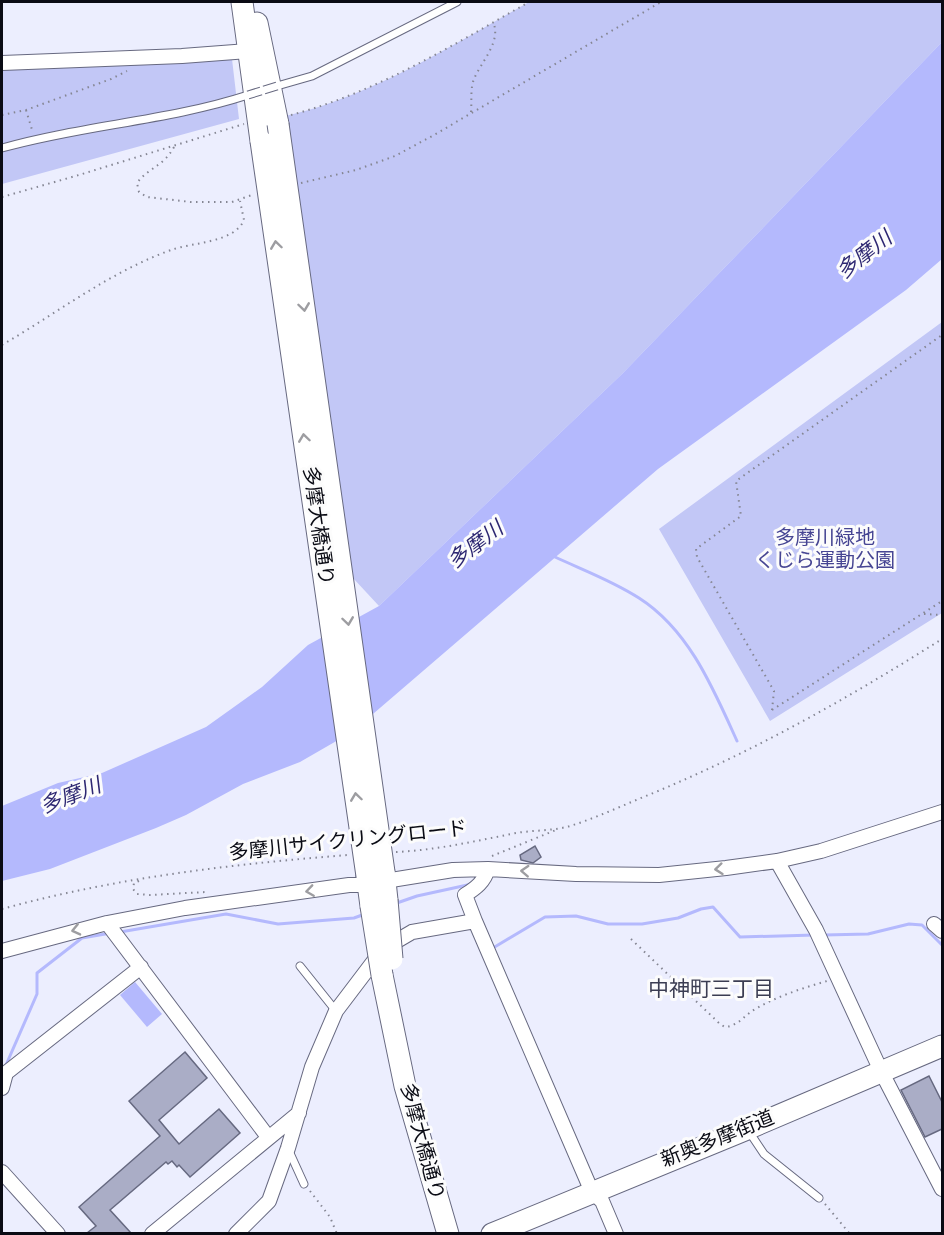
<svg xmlns="http://www.w3.org/2000/svg" width="944" height="1235" font-family="Overpass,'Noto Sans JP',sans-serif">
<rect width="100%" height="100%" fill="#eceefe"/>
<path fill="#c2c7f6" d="M529,2H942V42L623,373L379,606L340,564L277,118C368,99 449,47 529,2Z
M232,59L239,119L2,184V67Z
M942,322V613L770,721L659,529Z"/>
<path fill="#b4b9fd" d="M942,42V259L906,290L658,469L352,732L300,762L243,784L186,815L156,828L50,869L2,881V806L58,783L102,773L206,727L262,687L308,645L379,606L623,373Z
M135,982L162,1014L147,1027L120,995Z"/>
<g fill="none" stroke-linecap="round" stroke-linejoin="round">
<path stroke="#b4b9fd" stroke-width="3" d="M555,557C583,570 613,581 639,598C689,630 713,688 737,741
M394,904L417,896L472,884
M120,932L226,914L278,924L354,918L365,914
M824,935L868,934L909,924L922,925L942,945
M493,948L545,917L576,916L608,924H642L678,918L701,909L713,907L740,937L815,935
M6,1065L37,994V973L82,938L111,933"/>
</g>
<path fill="#aaadc6" stroke="#666980" stroke-width="1.5" d="M535,846L541,857L533,863L521,860L520,855Z
M185,1052L207,1078L159,1120L179,1144L219,1109L240,1133L190,1177L179,1165L177,1167L172,1161L168,1164L166,1162L110,1210L131,1233H87L96,1226L79,1207L160,1136L129,1101Z
M929,1076L942,1102V1129L925,1137L901,1090Z"/>
<g fill="none" stroke-linecap="round" stroke-linejoin="round">
<defs>
<path id="lane" d="M277,86L312,76L457,2
M2,148C83,125 168,121 248,95
M300,966L336,1011
M748,1130L764,1154L819,1198
M289,1151L304,1184"/>
<path id="street" d="M2,63L182,56L248,51
M777,861L816,930L881,1071L942,1189
M385,881L453,870L488,869L576,874L659,875L726,868L777,861L821,851L942,812
M475,921L592,1192L602,1201L616,1234
M107,923L268,1137
M934,924L942,931
M2,951L107,923L185,908L349,885H368
M2,1088L6,1073L141,967
M2,1172L58,1234
M152,1234L299,1113
M236,1234L269,1201L288,1148L312,1067L336,1011L383,949L412,932L475,921L465,895C476,888 484,882 488,869"/>
<path id="primary" d="M242,2L261,141
M257,23L278,124
M384,872L387,900
M367,876L371,906
M382,975L405,1086L448,1234
M492,1234L747,1129L942,1046"/>
</defs>
<use href="#lane" stroke="#676980" stroke-width="9"/>
<use href="#street" stroke="#676980" stroke-width="16"/>
<use href="#primary" stroke="#676980" stroke-width="23"/>
<path stroke="#858693" stroke-width="2" stroke-dasharray="1.5 4.5" stroke-linecap="butt" d="M26,110L33,133
M471,112C472,101 470,89 474,79C481,62 502,41 493,22
M2,115L26,110L111,79L127,71
M291,115C377,92 453,45 529,2
M174,147C163,167 149,167 137,183L139,192L147,197L191,202H232L252,195
M301,183L356,170L395,156L434,135L661,2
M2,197L79,175L244,124
M2,345C57,313 110,272 171,250C193,242 234,243 244,220L240,201
M924,614L942,615
M772,710L774,691L697,557L696,549L741,516L736,481L942,335
M772,710L942,601
M396,852C437,850 476,841 516,833C534,830 553,831 570,826C596,818 621,806 646,796C751,753 847,699 942,639
M492,856L556,830
M139,881L134,883L133,889L137,894L150,895L206,892
M2,909C114,878 232,864 348,855
M631,939L720,1024L725,1027C739,1026 745,1014 757,1008C778,996 803,988 827,981
M310,1191L330,1217L337,1234
M825,1204L850,1234"/>
<use href="#lane" stroke="#fff" stroke-width="7"/>
<use href="#street" stroke="#fff" stroke-width="14"/>
<use href="#primary" stroke="#fff" stroke-width="21"/>
<defs>
<path id="lane-bridge" d="M264,90L277,86
M248,95L261,91"/>
<path id="primary-bridge" d="M278,124L384,872
M261,141L367,876
M387,900L392,959
M371,906L382,975"/>
</defs>
<use href="#lane-bridge" stroke="#676980" stroke-width="9" stroke-linecap="butt"/>
<use href="#primary-bridge" stroke="#676980" stroke-width="23" stroke-linecap="butt"/>
<use href="#lane-bridge" stroke="#fff" stroke-width="7"/>
<use href="#primary-bridge" stroke="#fff" stroke-width="21"/>
</g>
<defs><path id="oneway-chevron" d="M-2-3.5L2.5 0L-2 3.5" fill="none" stroke-width="1.6" stroke-linecap="round" stroke-linejoin="round" transform="scale(1.5)"/></defs>
<g stroke="#9d9da1">
<use href="#oneway-chevron" transform="translate(276 245) rotate(-98)"/>
<use href="#oneway-chevron" transform="translate(304 307) rotate(82)"/>
<use href="#oneway-chevron" transform="translate(304 438) rotate(-98)"/>
<use href="#oneway-chevron" transform="translate(348 621) rotate(82)"/>
<use href="#oneway-chevron" transform="translate(356 797) rotate(-98)"/>
<use href="#oneway-chevron" transform="translate(719 869) rotate(174)"/>
<use href="#oneway-chevron" transform="translate(525 871) rotate(-177)"/>
<use href="#oneway-chevron" transform="translate(310 891) rotate(172)"/>
<use href="#oneway-chevron" transform="translate(76 930) rotate(167)"/>
</g>
<g text-anchor="middle" dominant-baseline="central" stroke-width="6" stroke-linejoin="round" paint-order="stroke">
<g font-size="20" fill="#0a0b14" stroke="#fcfcfc">
<text transform="translate(317 526) rotate(82)">多摩大橋通り</text>
<text transform="translate(348 842) rotate(-6)">多摩川サイクリングロード</text>
<text transform="translate(718 1140) rotate(-22)">新奥多摩街道</text>
<text transform="translate(421 1142) rotate(75)">多摩大橋通り</text>
</g>
<g font-size="20" fill="#464593" stroke="#fcfcfc">
<text x="825" y="539">多摩川緑地<tspan x="825" dy="23">くじら運動公園</tspan></text>
</g>
<g font-size="21" font-style="italic" fill="#2d2772" stroke="#fcfcfc">
<text transform="translate(865 256) rotate(-38)">多摩川</text>
<text transform="translate(476 546) rotate(-37)">多摩川</text>
<text transform="translate(71 797) rotate(-21)">多摩川</text>
</g>
<g font-size="21" fill="#3b3d52" stroke="#fcfcfc">
<text x="711" y="990">中神町三丁目</text>
</g>
</g>
<rect width="944" height="1235" fill="none" stroke="#0a0b14" stroke-width="6"/>
</svg>
